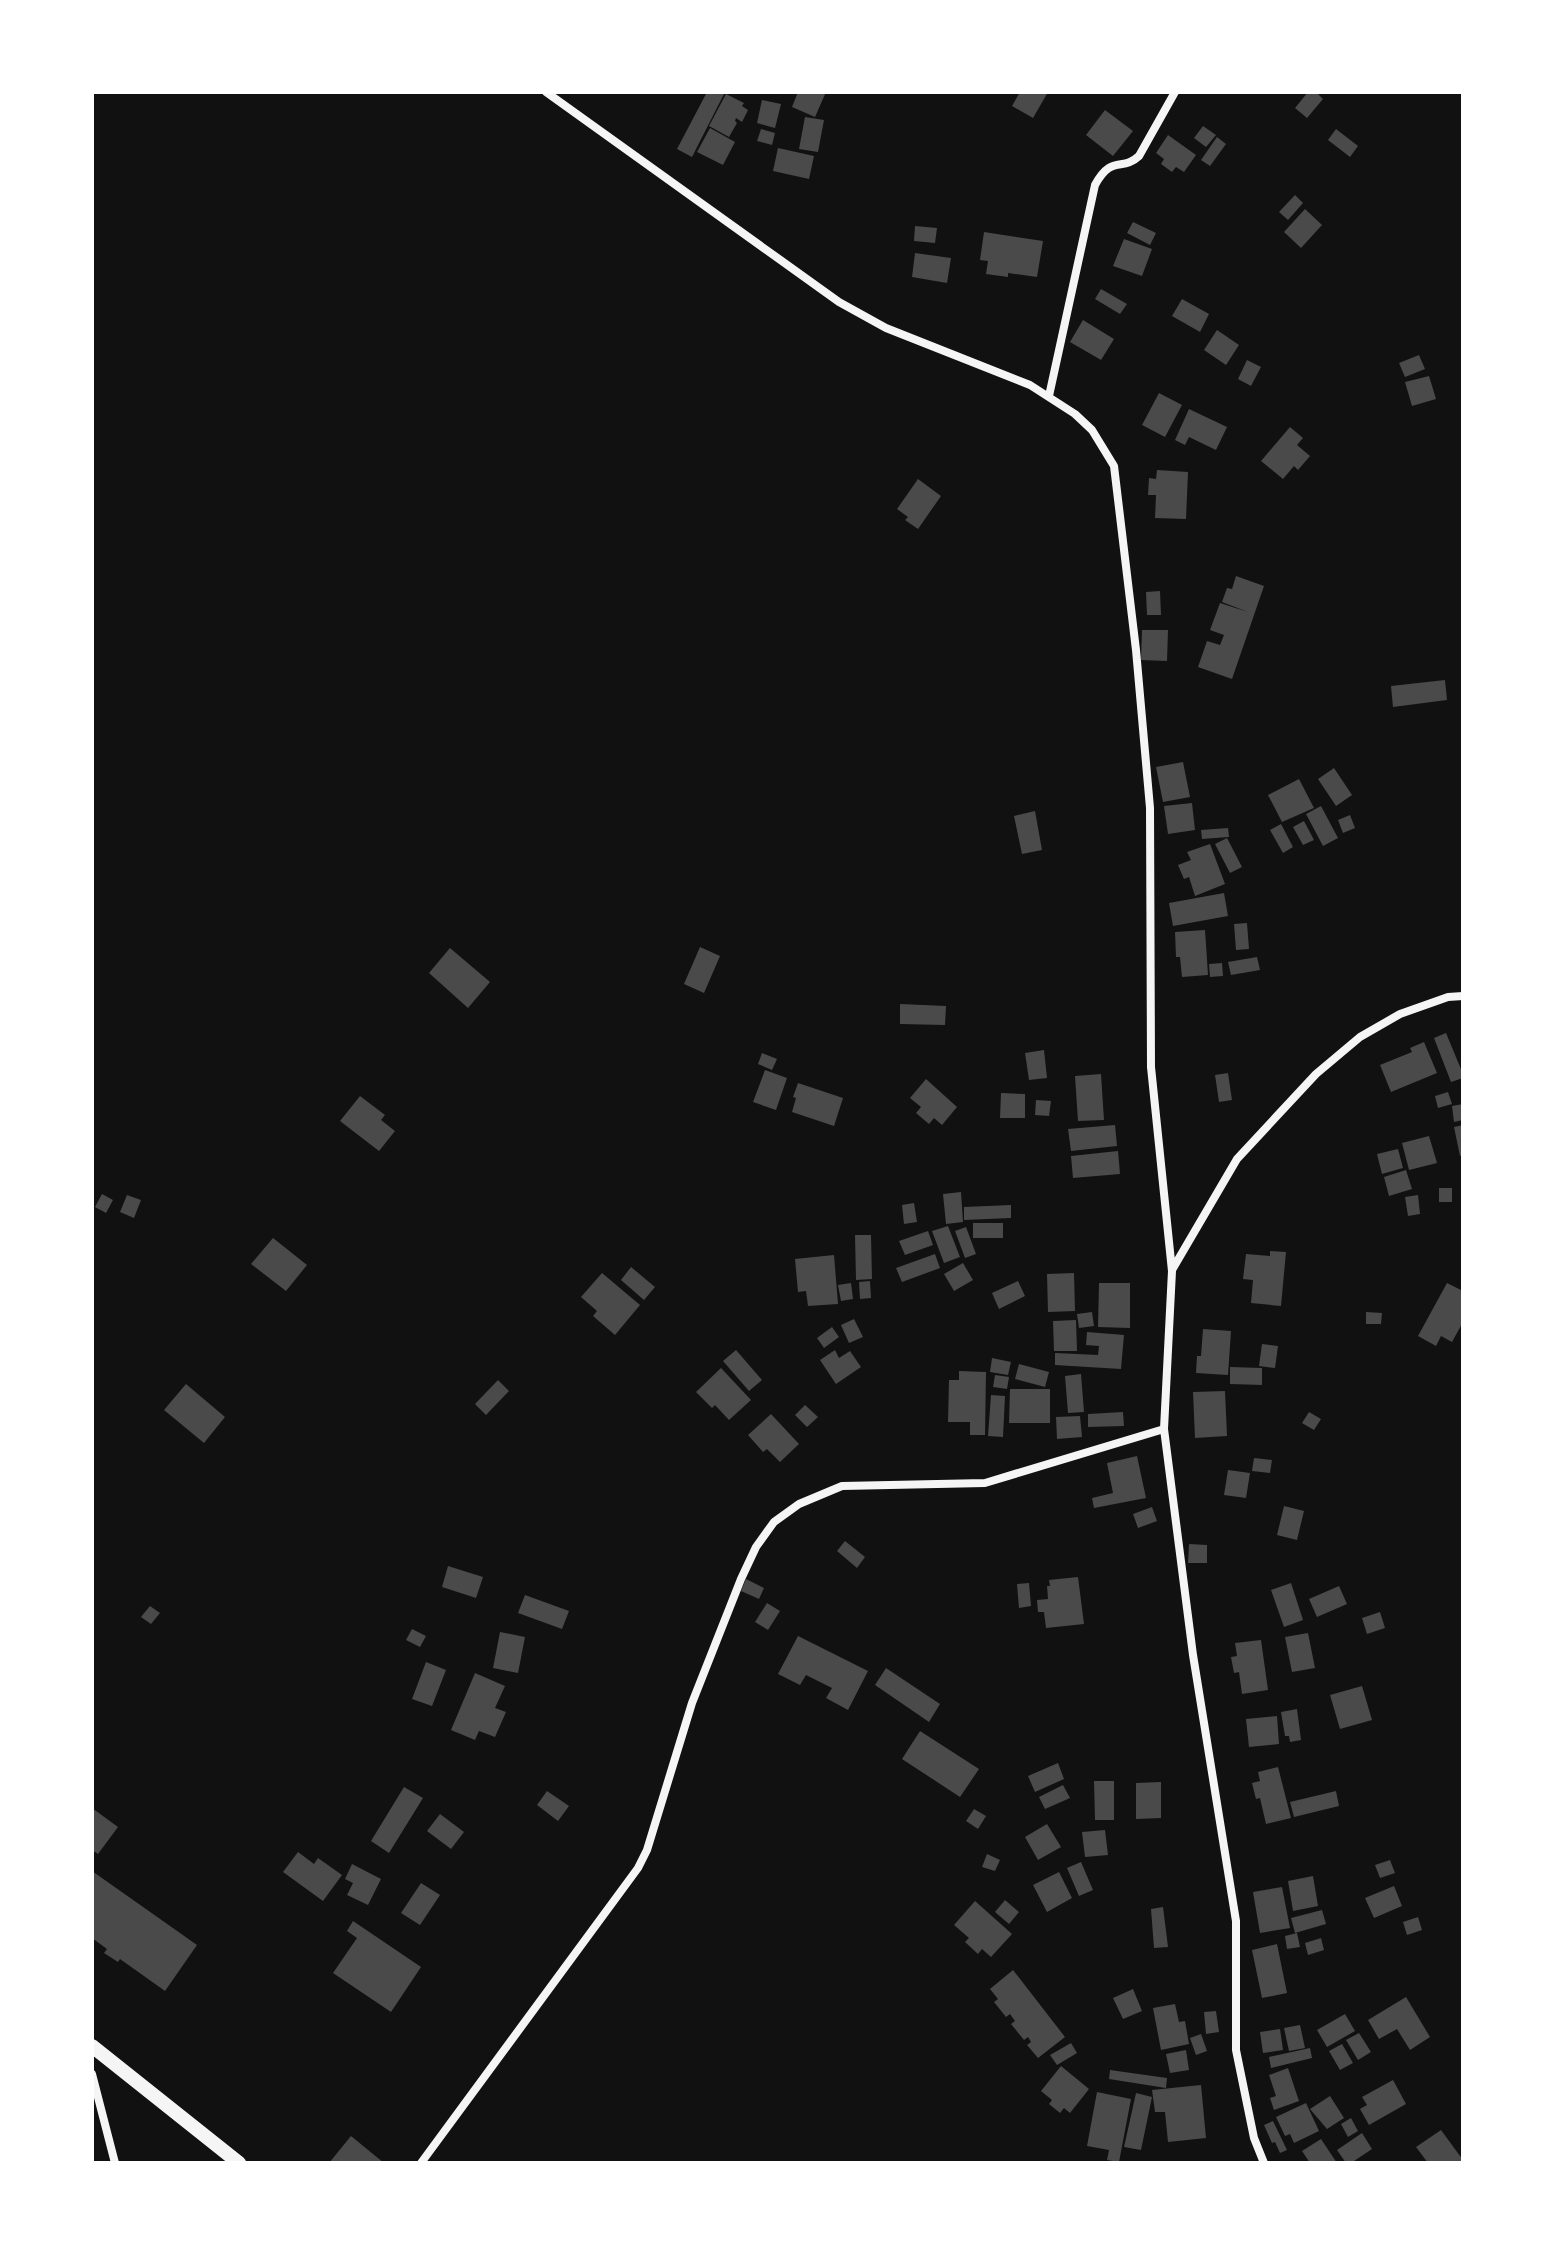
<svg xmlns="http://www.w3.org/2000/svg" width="1555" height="2255" font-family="'PT Sans',sans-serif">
<rect width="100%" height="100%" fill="#111"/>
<path fill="#4a4a4a" d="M707,92H725L692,157L677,149Z
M798,92H826L815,117L792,107Z
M1020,92H1048L1033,118L1012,106Z
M1308,92H1316L1323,99L1307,118L1295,108Z
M726,94L744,103L742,106L748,110L742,122L736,118L735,121L737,123L729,137L709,126Z
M762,100L781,104L775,128L757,123Z
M1105,110L1133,131L1113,156L1086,135Z
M805,117L824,120L818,152L799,149Z
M1203,126L1216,135L1206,147L1194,138Z
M710,128L735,142L723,165L697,152Z
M761,129L775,133L772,145L757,141Z
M1336,129L1358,146L1350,157L1328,140Z
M1168,135L1196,155L1184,172L1176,167L1172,172L1161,164L1164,159L1156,153Z
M1217,137L1226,144L1210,166L1201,160Z
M778,148L814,156L809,179L773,171Z
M1295,195L1303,203L1288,220L1279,212Z
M1305,209L1322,225L1301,248L1284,232Z
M1133,222L1156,233L1150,245L1127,233Z
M915,226L937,228L935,243L914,241Z
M984,232L1043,241L1037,277L1008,273V277L986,274L988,261L980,260Z
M1124,239L1152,249L1142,276L1113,266Z
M915,253L951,258L947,283L912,277Z
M1101,289L1127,304L1120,314L1095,299Z
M1182,299L1209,314L1200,332L1172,316Z
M1083,320L1114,339L1101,360L1070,342Z
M1217,330L1239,345L1226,365L1204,350Z
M1419,355L1425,369L1405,377L1399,363Z
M1247,360L1261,367L1251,386L1238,379Z
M1429,376L1436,399L1412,406L1405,382Z
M1159,393L1182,405L1165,437L1142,425Z
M1189,409L1227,427L1216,450L1189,437L1185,445L1175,440Z
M1290,427L1303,438L1297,445L1310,456L1298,470L1294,466L1283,479L1261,461Z
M1157,470L1188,472L1186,519L1155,518L1156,495H1148L1149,478L1156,479Z
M918,479L941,496L918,529L905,520L908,517L897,509Z
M1236,576L1264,586L1232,679L1198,667L1207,641L1220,645L1224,635L1210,630L1220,603L1248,612L1222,602L1227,588L1232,589Z
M1160,591L1161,615H1147L1146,592Z
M1142,630H1168L1167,661L1141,660Z
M1445,680L1447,700L1393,707L1391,686Z
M1183,762L1190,797L1163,802L1156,767Z
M1334,768L1352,795L1336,806L1318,779Z
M1299,779L1314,808L1282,822L1268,795Z
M1192,803L1195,830L1168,834L1164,806Z
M1321,806L1338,838L1323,846L1306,814Z
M1035,811L1042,850L1022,854L1014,816Z
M1350,815L1355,828L1343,833L1338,820Z
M1304,821L1314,840L1303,845L1293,827Z
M1281,824L1293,847L1283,853L1270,830Z
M1228,828L1229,837L1202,839L1201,830Z
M1227,838L1242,867L1230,873L1215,844Z
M1210,844L1225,884L1195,896L1189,877L1184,879L1178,865L1191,860L1187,852Z
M1224,893L1228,916L1173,926L1169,903Z
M1247,923L1249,949L1236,950L1234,924Z
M1205,930L1208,975L1182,977L1180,957H1176L1175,932Z
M700,947L720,956L704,993L684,984Z
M450,948L490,982L468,1008L429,973Z
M1257,957L1260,970L1231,975L1228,962Z
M1222,963L1223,976L1210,977L1209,964Z
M900,1004L946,1006L945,1025L900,1024Z
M1446,1033L1463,1074V1078L1451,1082L1434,1038Z
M1424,1042L1437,1073L1391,1092L1380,1065L1412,1052L1410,1048Z
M1044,1050L1047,1078L1029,1080L1025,1053Z
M762,1053L777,1059L772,1070L758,1064Z
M765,1070L787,1078L776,1110L753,1102Z
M1228,1073L1232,1100L1219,1102L1215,1075Z
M1101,1074L1104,1120L1078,1121L1075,1076Z
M926,1079L957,1107L942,1125L934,1118L929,1124L916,1113L921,1107L910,1098Z
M798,1083L843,1098L834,1126L792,1112L796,1098L793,1097Z
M1448,1092L1452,1104L1438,1108L1435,1096Z
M1001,1093L1025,1094V1118H1000Z
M360,1096L385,1115L381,1120L395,1131L379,1151L340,1121Z
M1036,1100L1051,1101L1049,1116L1035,1115Z
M1463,1104V1120L1454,1122L1452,1106Z
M1115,1125L1117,1146L1071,1151L1068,1129Z
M1463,1125V1155L1460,1156L1454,1127Z
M1429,1136L1437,1163L1409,1170L1402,1143Z
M1398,1149L1403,1168L1382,1174L1377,1154Z
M1118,1151L1120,1174L1073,1178L1071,1156Z
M1406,1170L1412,1189L1389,1196L1384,1177Z
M1439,1188H1452V1202H1439Z
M961,1192L963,1222L946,1224L943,1194Z
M102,1194L113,1200L106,1213L95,1207Z
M127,1195L141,1200L134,1218L120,1212Z
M1418,1195L1420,1214L1408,1216L1405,1197Z
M914,1203L917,1222L904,1224L902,1205Z
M1011,1205V1218L964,1220V1207Z
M973,1223H1003V1238H973Z
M948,1226L960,1257L944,1263L932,1231Z
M966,1227L976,1254L965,1258L955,1231Z
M928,1231L933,1245L905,1255L899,1241Z
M855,1235H871L872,1279L856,1280Z
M273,1238L307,1265L286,1291L251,1264Z
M1270,1251L1286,1252L1281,1306L1251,1303L1253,1280L1243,1279L1246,1254L1270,1256Z
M935,1254L940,1268L902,1282L896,1268Z
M834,1255L838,1304L808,1306L806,1291L798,1292L795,1259Z
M963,1263L973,1280L954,1291L944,1274Z
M631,1267L655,1287L644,1300L621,1280Z
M602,1273L640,1305L615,1335L593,1316L597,1311L581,1297Z
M1074,1273L1075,1311L1048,1312L1047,1274Z
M870,1281L871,1298L860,1299L859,1282Z
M1018,1281L1025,1296L999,1309L992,1293Z
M851,1283L853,1299L841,1301L838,1285Z
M1099,1283H1130V1328L1098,1327Z
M1447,1283L1463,1291V1322L1452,1342L1441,1336L1436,1346L1418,1336Z
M1092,1312L1094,1326L1079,1328L1077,1314Z
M1366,1312L1382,1313L1381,1324H1366Z
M854,1319L863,1337L849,1343L841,1325Z
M1076,1320L1077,1351H1054L1053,1321Z
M832,1327L839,1337L824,1348L817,1338Z
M1203,1329L1231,1331L1228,1375L1196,1373L1197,1356H1201Z
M1087,1332L1124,1335L1121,1369L1055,1365V1353L1098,1355L1099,1346L1086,1345Z
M1262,1344L1278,1346L1275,1368L1259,1366Z
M736,1350L762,1380L749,1391L723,1361Z
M835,1350L839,1358L850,1351L861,1367L836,1384L820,1360Z
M992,1358L1011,1362L1008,1375L990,1372Z
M1019,1364L1049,1372L1045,1387L1015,1379Z
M1230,1367L1262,1368V1385L1230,1384Z
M721,1368L751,1400L729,1420L715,1405L712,1408L696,1392Z
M959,1371L986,1372L985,1435H970V1422H948L949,1380H959Z
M1081,1374L1084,1412L1068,1413L1065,1376Z
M995,1375L1009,1377L1007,1389L993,1387Z
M498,1380L509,1391L486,1415L475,1404Z
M186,1384L225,1417L204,1443L164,1410Z
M1010,1389H1050V1423H1009Z
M1225,1391L1227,1436L1195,1438L1193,1392Z
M991,1395L1005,1396L1003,1437L988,1436Z
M805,1405L818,1417L807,1427L795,1415Z
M1123,1412L1124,1426L1088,1427V1414Z
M1309,1412L1321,1419L1314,1430L1302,1423Z
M771,1414L799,1444L780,1462L767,1449L763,1452L748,1435Z
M1080,1416L1082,1437L1057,1439L1056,1417Z
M1137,1456L1146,1498L1094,1508L1092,1498L1113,1493L1107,1463Z
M1254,1458L1272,1460L1270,1473L1252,1471Z
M1228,1470L1250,1473L1246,1498L1224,1495Z
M1284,1506L1304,1511L1297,1540L1277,1535Z
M1152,1507L1157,1521L1138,1528L1133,1514Z
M845,1541L865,1557L857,1568L837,1551Z
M1189,1544L1207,1545V1563H1188Z
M448,1566L483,1577L476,1598L442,1587Z
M1078,1577L1084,1624L1046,1628L1044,1612H1038L1037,1600L1048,1599L1047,1586H1050L1049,1580Z
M746,1579L764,1588L759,1599L741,1591Z
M1029,1583L1031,1606L1019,1608L1017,1584Z
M1291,1583L1303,1620L1284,1627L1271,1590Z
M1339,1586L1347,1604L1317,1617L1309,1599Z
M525,1595L569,1611L562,1629L518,1613Z
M767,1603L780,1611L768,1630L755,1622Z
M150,1606L160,1613L151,1624L141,1617Z
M1380,1612L1385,1628L1367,1634L1362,1618Z
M412,1629L426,1636L420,1647L406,1640Z
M500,1632L525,1637L518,1673L493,1668Z
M1308,1633L1315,1668L1292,1672L1285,1637Z
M798,1636L868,1671L848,1710L826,1698L832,1688L806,1675L800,1685L778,1674Z
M1261,1640L1268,1690L1242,1694L1239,1672L1234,1673L1231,1657L1237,1656L1235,1643Z
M426,1662L446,1670L432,1706L412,1699Z
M886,1668L940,1704L929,1722L875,1685Z
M475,1673L505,1686L495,1708L506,1712L495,1737L479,1731L475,1740L451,1730Z
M1362,1686L1372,1720L1340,1729L1330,1695Z
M1297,1709L1301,1740L1290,1742L1289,1736H1285L1281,1712Z
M1277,1716L1279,1744L1249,1747L1246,1719Z
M920,1731L979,1769L960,1797L902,1759Z
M1058,1763L1064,1779L1035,1792L1028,1776Z
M1278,1767L1291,1818L1266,1824L1260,1798L1256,1799L1252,1783L1260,1781L1258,1772Z
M1094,1781H1114V1820H1095Z
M1161,1782V1818L1136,1819V1783Z
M1063,1785L1070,1798L1045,1809L1039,1797Z
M404,1787L423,1798L389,1853L371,1841Z
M547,1791L569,1806L558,1821L537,1805Z
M1336,1791L1339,1806L1294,1817L1290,1802Z
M92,1808L118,1827L98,1854L92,1850Z
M974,1809L986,1816L978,1829L966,1821Z
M440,1814L464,1832L451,1849L427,1831Z
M1047,1824L1061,1847L1038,1860L1025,1837Z
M1105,1830L1108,1855L1085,1857L1082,1832Z
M298,1852L314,1864L318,1858L342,1875L323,1901L283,1872Z
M987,1854L1000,1860L995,1871L982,1867Z
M1390,1860L1395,1873L1380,1878L1375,1865Z
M1081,1862L1093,1890L1079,1896L1067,1868Z
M352,1864L381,1879L368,1905L347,1895L353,1883L345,1879Z
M92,1871L197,1945L165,1991L120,1959L118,1962L104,1953L107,1949L92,1938Z
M1059,1872L1072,1898L1047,1912L1033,1885Z
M1313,1876L1318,1906L1293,1911L1288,1881Z
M421,1883L440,1895L420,1925L401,1913Z
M1394,1886L1402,1906L1374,1918L1365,1898Z
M1282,1887L1290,1928L1260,1933L1253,1892Z
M1005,1900L1019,1912L1009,1924L995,1912Z
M975,1901L1012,1934L991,1957L982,1949L978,1954L965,1942L969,1938L954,1925Z
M1163,1907L1168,1947L1154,1948L1151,1909Z
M1322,1910L1326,1924L1295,1933L1291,1918Z
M1418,1917L1422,1930L1407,1935L1403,1922Z
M353,1921L421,1967L391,2012L333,1973L357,1938L347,1931Z
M1297,1933L1300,1947L1287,1949L1285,1936Z
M1321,1938L1324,1950L1308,1955L1305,1943Z
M1277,1944L1287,1993L1262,1998L1252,1950Z
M1013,1970L1065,2037L1038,2058L1027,2045L1031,2042L1028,2037L1024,2040L1011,2024L1015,2021L1010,2014L1006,2017L994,2002L998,1999L990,1989Z
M1133,1989L1142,2011L1123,2019L1113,1998Z
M1406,1997L1430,2037L1410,2050L1397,2029L1379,2039L1368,2020Z
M1175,2004L1179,2022L1185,2021L1189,2044L1161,2050L1153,2008Z
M1216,2011L1219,2032L1206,2034L1204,2012Z
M1345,2014L1355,2031L1327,2047L1317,2030Z
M1300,2025L1305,2048L1289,2051L1284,2028Z
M1280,2029L1283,2050L1263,2053L1260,2032Z
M1359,2033L1371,2052L1358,2060L1346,2040Z
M1201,2034L1207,2051L1196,2055L1190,2038Z
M1071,2043L1077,2053L1057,2065L1050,2055Z
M1342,2044L1353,2063L1340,2070L1329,2051Z
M1310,2048L1312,2058L1271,2068L1269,2057Z
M1186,2050L1189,2070L1170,2073L1166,2054Z
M1061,2066L1089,2089L1070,2113L1064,2108L1060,2113L1049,2104L1052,2100L1041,2091Z
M1288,2068L1299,2101L1274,2110L1270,2098L1276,2096L1269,2075Z
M1110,2070L1167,2078L1166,2088L1109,2079Z
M1393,2080L1406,2104L1369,2125L1360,2109L1367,2105L1362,2097Z
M1201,2085L1206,2138L1168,2142L1165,2112H1155L1152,2090Z
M1097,2092L1131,2099L1119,2162L1107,2160L1109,2150L1087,2146Z
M1136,2093L1152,2097L1141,2150L1124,2147Z
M1330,2096L1344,2118L1327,2129L1310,2109Z
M1306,2103L1319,2131L1294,2143L1290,2134L1285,2136L1276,2117Z
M1351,2118L1358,2131L1348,2137L1341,2124Z
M1273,2121L1287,2150L1280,2153L1275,2142L1272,2143L1264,2125Z
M1441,2130L1463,2160V2163H1428L1416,2147Z
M1362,2133L1372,2149L1351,2163H1346L1337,2150Z
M351,2136L384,2163H329Z
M1321,2139L1337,2163H1310L1302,2151Z"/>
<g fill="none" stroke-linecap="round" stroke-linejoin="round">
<path stroke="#f5f5f5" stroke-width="8" d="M546,92L839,302L886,328L1030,385L1075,414L1092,430L1114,466L1136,650L1150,808L1151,1067L1172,1271L1164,1429L1193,1655L1236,1921V2050L1254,2138L1264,2163
M1049,396L1095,185C1112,154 1122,172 1139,156L1175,92
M1172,1270L1237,1159L1316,1074L1360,1037L1400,1014L1448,997L1463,996
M92,2074L115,2163
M421,2163L638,1868L647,1850L692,1703L741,1579L756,1547L774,1522L799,1504L842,1486L985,1483L1164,1429"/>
<path stroke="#f5f5f5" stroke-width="14" d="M92,2046L239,2163"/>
</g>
<rect width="1555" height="2255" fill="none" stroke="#ffffff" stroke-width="188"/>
</svg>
